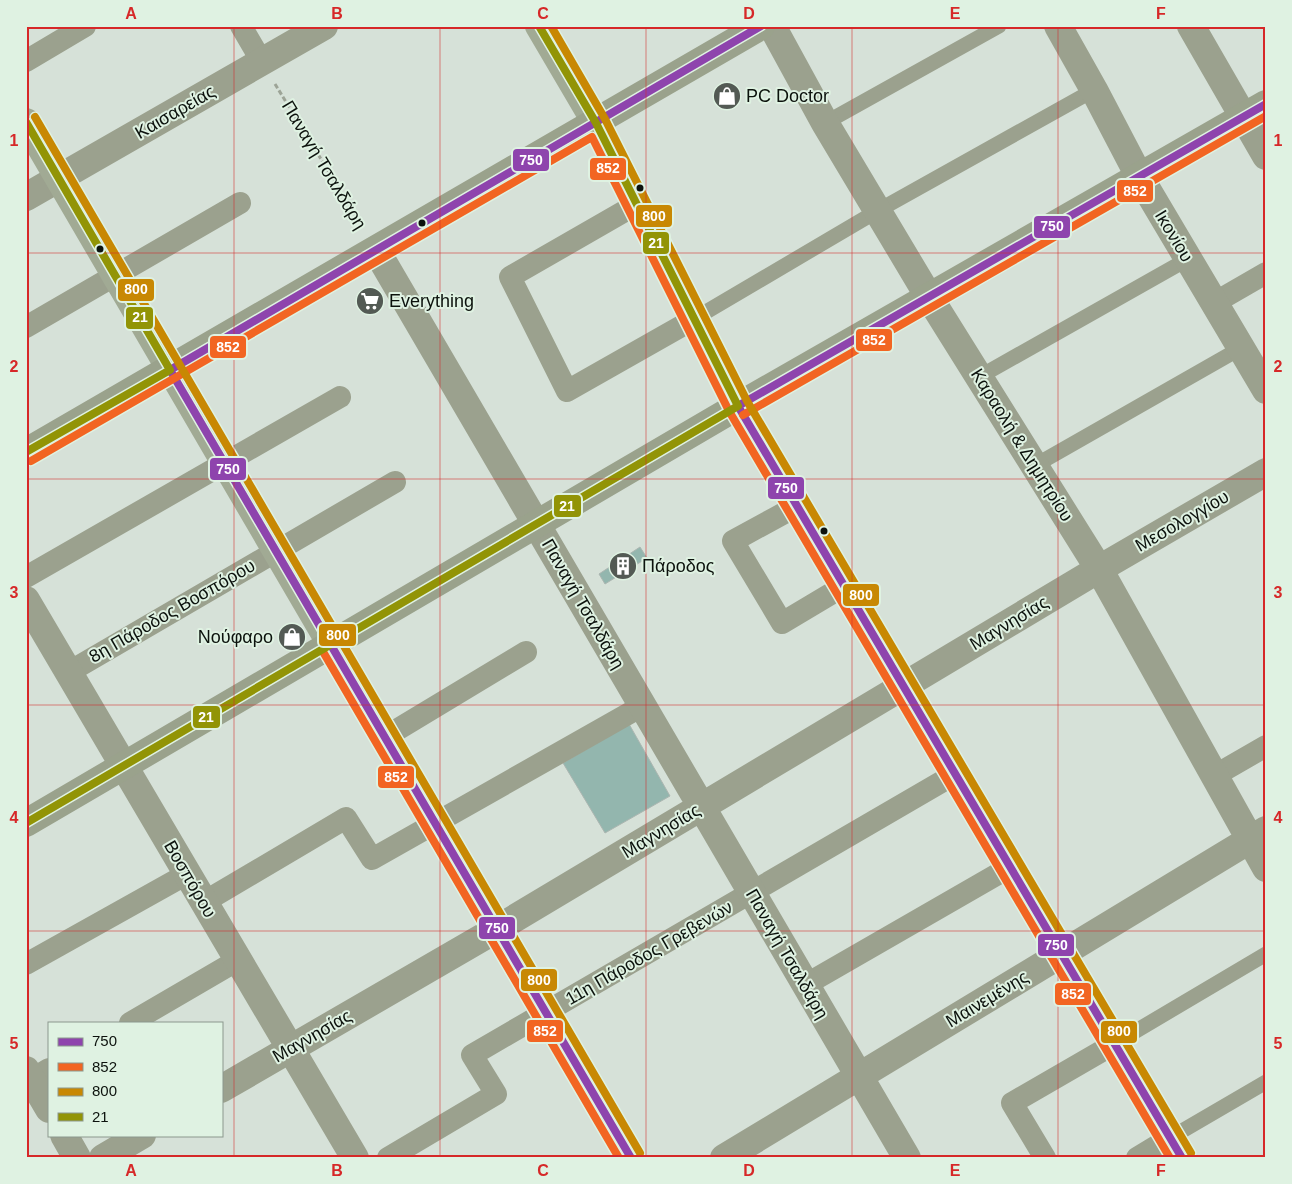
<svg xmlns="http://www.w3.org/2000/svg" width="1292" height="1184" font-family="Helvetica,sans-serif">
<rect width="100%" height="100%" fill="#d6e1d8"/>
<path fill="#93b6ae" stroke="#acb6b1" d="M640,547L647,558L605,584L599,574Z
M629,724L670,796L605,833L563,763Z"/>
<g fill="none" stroke-linecap="round" stroke-linejoin="round">
<path stroke="#9da497" stroke-width="3" stroke-dasharray="5 2.5" stroke-linecap="butt" d="M275,84L362,226"/>
<path stroke="#9ba18e" stroke-width="15" d="M825,123L999,26
M694,319L879,210L1094,90
M979,377L1188,259
M1034,466L1241,348
M1114,1044L1266,954
M1170,1138L1266,1082"/>
<path stroke="#9ba18e" stroke-width="22" d="M241,26L262,62
M26,61L85,26
M637,204L510,277L567,391L694,319
M1214,303L1266,273
M26,327L240,203
M797,506L733,541L782,623L844,586
M26,577L340,397
M69,672L395,482
M385,737L526,652
M1214,776L1266,746
M204,902L346,818L372,859L642,706
M26,964L187,874
M805,985L1010,867
M130,1023L238,960
M32,1079L49,1069
M388,1158L496,1094L472,1055L955,774
M1045,1158L1012,1103L1114,1044
M1137,1158L1170,1138"/>
<path stroke="#9ba18e" stroke-width="28" d="M772,26L825,123L929,297L1099,569L1266,868
M1058,26L1094,90L1139,176L1266,390
M1191,26L1266,156
M26,197L324,26
M376,250L907,1158
M26,600L355,1158
M26,1070L49,1109
M221,1089L497,929L1099,569L1266,472
M64,1135L77,1158
M103,1158L142,1135
M724,1158L1266,830"/>
<path stroke="#a1aa94" stroke-width="28" d="M539,26L596,123L738,406L1182,1158
M26,122L631,1158"/>
<path stroke="#9aa28c" stroke-width="28" d="M26,452L761,26
M26,823L738,406L1266,104"/>
<defs>
<path id="bus-1" d="M631,1158L170,370L761,26
M1182,1158L738,406L1266,104"/>
<path id="bus-2" d="M743,415L1266,116
M31,461L592,137L729,411L1170,1158
M322,650L619,1158"/>
<path id="bus-3" d="M551,26L605,119L747,401L1191,1153
M35,117L640,1153"/>
<path id="bus-4" d="M26,122L170,370L26,452
M26,823L738,406L596,123L539,26"/>
</defs>
<use href="#bus-1" stroke="#dff2e2" stroke-width="11"/>
<use href="#bus-2" stroke="#dff2e2" stroke-width="11"/>
<use href="#bus-3" stroke="#dff2e2" stroke-width="11"/>
<use href="#bus-4" stroke="#dff2e2" stroke-width="11"/>
<use href="#bus-1" stroke="#8e44ad" stroke-width="8"/>
<use href="#bus-2" stroke="#f26522" stroke-width="8"/>
<use href="#bus-3" stroke="#c88803" stroke-width="8"/>
<use href="#bus-4" stroke="#929406" stroke-width="8"/>
</g>
<path fill="none" stroke="#d62828" stroke-width="1" stroke-opacity="0.55" d="M234,26V1158M440,26V1158M646,26V1158M852,26V1158M1058,26V1158M26,253H1266M26,479H1266M26,705H1266M26,931H1266"/>
<defs>
<symbol id="shop-disc" viewBox="-11 -11 22 22"><circle r="9.5" fill="#535a54" stroke="#dff2e2"/><path d="M-5-2.5h2.3a2.7 3.5 0 0 1 5.4 0H5L5.5 6h-11ZM-1.5-2.5h3a1.5 2.3 0 0 0-3 0Z" fill="#fff"/></symbol>
<symbol id="supermarket-disc" viewBox="-11 -11 22 22"><circle r="9.5" fill="#535a54" stroke="#dff2e2"/><path d="M-6-5.5h2.5l.6 2H6L4.5 2H-2.5L-4.4-4H-6ZM-1.5 3.2a1.3 1.3 0 1 0 .1 0ZM3 3.2a1.3 1.3 0 1 0 .1 0Z" fill="#fff"/></symbol>
<symbol id="building-disc" viewBox="-11 -11 22 22"><circle r="9.5" fill="#535a54" stroke="#dff2e2"/><path d="M-4-6H4V6H1V3H-1V6H-4ZM-2.5-4.3h1.7v1.8h-1.7ZM.8-4.3h1.7v1.8H.8ZM-2.5-1h1.7V.8h-1.7ZM.8-1h1.7V.8H.8Z" fill="#fff"/></symbol>
</defs>
<g fill-rule="evenodd">
<use href="#shop-disc" x="711" y="80" width="32" height="32"/>
<use href="#supermarket-disc" x="354" y="285" width="32" height="32"/>
<use href="#building-disc" x="607" y="550" width="32" height="32"/>
<use href="#shop-disc" x="276" y="621" width="32" height="32"/>
</g>
<g fill="#0c120d" stroke="#dff2e2" stroke-width="2">
<circle cx="640" cy="188" r="4.5"/>
<circle cx="422" cy="223" r="4.5"/>
<circle cx="100" cy="249" r="4.5"/>
<circle cx="824" cy="531" r="4.5"/>
</g>
<g text-anchor="middle" dominant-baseline="central" stroke-width="4" stroke-linejoin="round" paint-order="stroke">
<g font-size="18" fill="#0c120d" stroke="#dff2e2" text-anchor="start">
<text x="746" y="96">PC Doctor</text>
<text x="389" y="301">Everything</text>
<text x="642" y="566">Πάροδος</text>
<text x="273" y="637" text-anchor="end">Νούφαρο</text>
</g>
<g font-size="18" fill="#0c120d" stroke="#dff2e2">
<text transform="translate(175 112) rotate(-30)">Καισαρείας</text>
<text transform="translate(324 165) rotate(59)">Παναγή Τσαλδάρη</text>
<text transform="translate(1174 236) rotate(59)">Ικονίου</text>
<text transform="translate(1022 445) rotate(58)">Καραολή &amp; Δημητρίου</text>
<text transform="translate(1182 521) rotate(-30)">Μεσολογγίου</text>
<text transform="translate(583 604) rotate(60)">Παναγή Τσαλδάρη</text>
<text transform="translate(172 611) rotate(-30)">8η Πάροδος Βοσπόρου</text>
<text transform="translate(1009 623) rotate(-31)">Μαγνησίας</text>
<text transform="translate(661 831) rotate(-31)">Μαγνησίας</text>
<text transform="translate(190 879) rotate(60)">Βοσπόρου</text>
<text transform="translate(649 953) rotate(-30)">11η Πάροδος Γρεβενών</text>
<text transform="translate(787 954) rotate(60)">Παναγή Τσαλδάρη</text>
<text transform="translate(987 999) rotate(-31)">Μαινεμένης</text>
<text transform="translate(312 1036) rotate(-30)">Μαγνησίας</text>
</g>
</g>
<g stroke="#dff2e2" stroke-width="2">
<rect x="512" y="148" width="38" height="24" rx="5" fill="#8e44ad"/>
<rect x="589" y="157" width="38" height="24" rx="5" fill="#f26522"/>
<rect x="1116" y="179" width="38" height="24" rx="5" fill="#f26522"/>
<rect x="635" y="204" width="38" height="24" rx="5" fill="#c88803"/>
<rect x="1033" y="215" width="38" height="24" rx="5" fill="#8e44ad"/>
<rect x="642" y="231" width="28" height="24" rx="5" fill="#929406"/>
<rect x="117" y="278" width="38" height="24" rx="5" fill="#c88803"/>
<rect x="125" y="306" width="29" height="24" rx="5" fill="#929406"/>
<rect x="855" y="328" width="38" height="24" rx="5" fill="#f26522"/>
<rect x="209" y="335" width="38" height="24" rx="5" fill="#f26522"/>
<rect x="209" y="457" width="38" height="24" rx="5" fill="#8e44ad"/>
<rect x="767" y="476" width="38" height="24" rx="5" fill="#8e44ad"/>
<rect x="553" y="494" width="29" height="24" rx="5" fill="#929406"/>
<rect x="842" y="583" width="38" height="24" rx="5" fill="#c88803"/>
<rect x="318" y="623" width="39" height="24" rx="5" fill="#c88803"/>
<rect x="192" y="705" width="29" height="24" rx="5" fill="#929406"/>
<rect x="377" y="765" width="38" height="24" rx="5" fill="#f26522"/>
<rect x="478" y="916" width="38" height="24" rx="5" fill="#8e44ad"/>
<rect x="1037" y="933" width="38" height="24" rx="5" fill="#8e44ad"/>
<rect x="520" y="968" width="38" height="24" rx="5" fill="#c88803"/>
<rect x="1054" y="982" width="38" height="24" rx="5" fill="#f26522"/>
<rect x="526" y="1019" width="38" height="24" rx="5" fill="#f26522"/>
<rect x="1100" y="1020" width="38" height="24" rx="5" fill="#c88803"/>
</g>
<g font-size="14" text-anchor="middle" font-weight="bold" fill="#fff">
<text x="531" y="165">750</text>
<text x="608" y="173">852</text>
<text x="1135" y="196">852</text>
<text x="654" y="221">800</text>
<text x="1052" y="231">750</text>
<text x="656" y="248">21</text>
<text x="136" y="294">800</text>
<text x="140" y="322">21</text>
<text x="874" y="345">852</text>
<text x="228" y="352">852</text>
<text x="228" y="474">750</text>
<text x="786" y="493">750</text>
<text x="567" y="511">21</text>
<text x="861" y="600">800</text>
<text x="338" y="640">800</text>
<text x="206" y="722">21</text>
<text x="396" y="782">852</text>
<text x="497" y="933">750</text>
<text x="1056" y="950">750</text>
<text x="539" y="985">800</text>
<text x="1073" y="999">852</text>
<text x="545" y="1036">852</text>
<text x="1119" y="1036">800</text>
</g>
<rect width="1292" height="1184" fill="none" stroke="#dff2e2" stroke-width="55"/>
<rect x="48" y="1022" width="175" height="115" fill="#dff2e2" stroke="#8b988d"/>
<rect x="58" y="1038" width="25" height="8" fill="#8e44ad" stroke="#8b988d"/>
<text x="92" y="1046" font-size="15" fill="#0c120d">750</text>
<rect x="58" y="1063" width="25" height="8" fill="#f26522" stroke="#8b988d"/>
<text x="92" y="1072" font-size="15" fill="#0c120d">852</text>
<rect x="58" y="1088" width="25" height="8" fill="#c88803" stroke="#8b988d"/>
<text x="92" y="1096" font-size="15" fill="#0c120d">800</text>
<rect x="58" y="1113" width="25" height="8" fill="#929406" stroke="#8b988d"/>
<text x="92" y="1122" font-size="15" fill="#0c120d">21</text>
<rect x="28" y="28" width="1236" height="1128" fill="none" stroke="#d62828" stroke-width="2"/>
<g font-size="16" text-anchor="middle" font-weight="bold" fill="#d62828">
<text x="131" y="19">A</text>
<text x="337" y="19">B</text>
<text x="543" y="19">C</text>
<text x="749" y="19">D</text>
<text x="955" y="19">E</text>
<text x="1161" y="19">F</text>
<text x="14" y="146">1</text>
<text x="1278" y="146">1</text>
<text x="14" y="372">2</text>
<text x="1278" y="372">2</text>
<text x="14" y="598">3</text>
<text x="1278" y="598">3</text>
<text x="14" y="823">4</text>
<text x="1278" y="823">4</text>
<text x="14" y="1049">5</text>
<text x="1278" y="1049">5</text>
<text x="131" y="1176">A</text>
<text x="337" y="1176">B</text>
<text x="543" y="1176">C</text>
<text x="749" y="1176">D</text>
<text x="955" y="1176">E</text>
<text x="1161" y="1176">F</text>
</g>
</svg>
